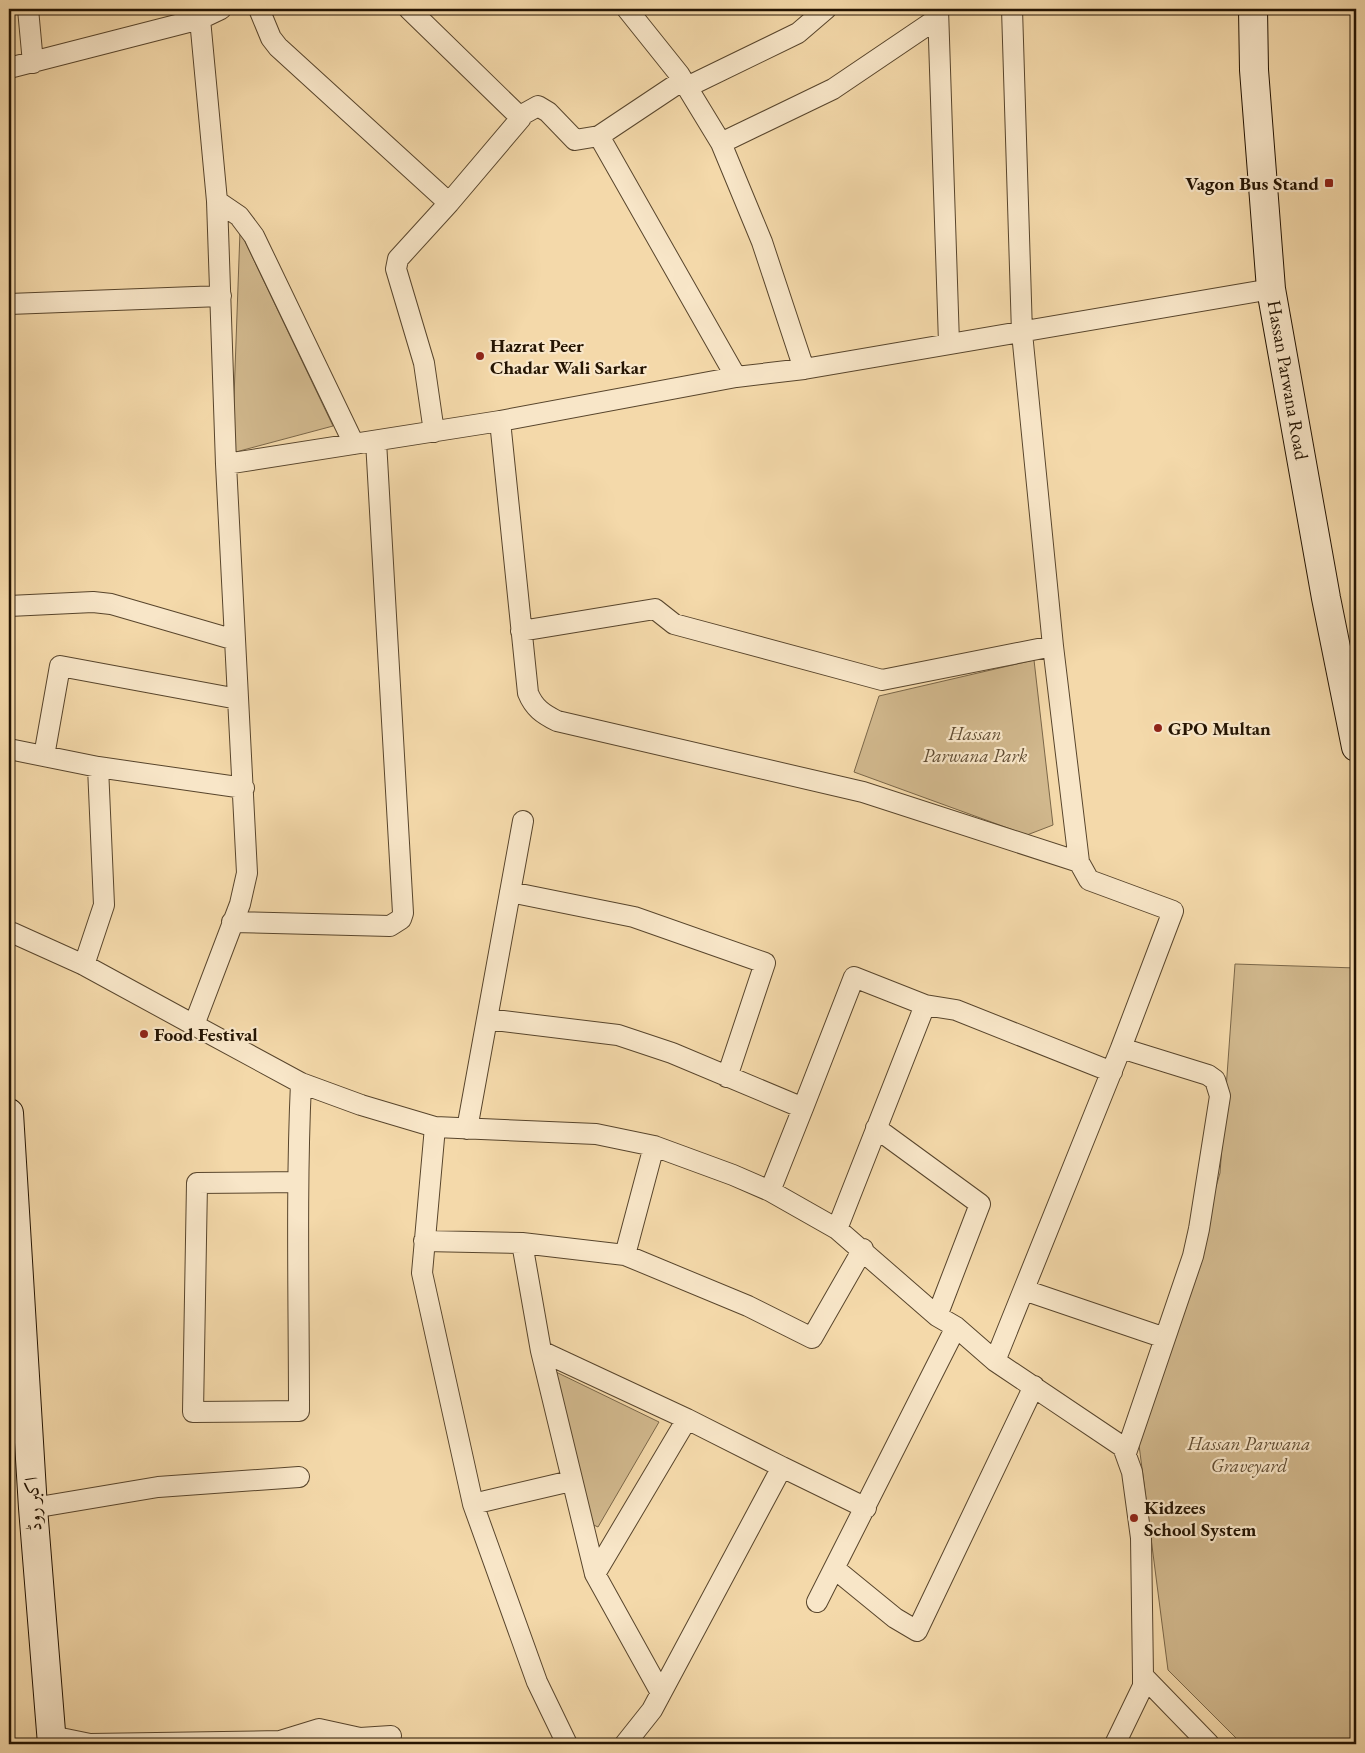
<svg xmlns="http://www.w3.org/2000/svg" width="1365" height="1753" font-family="'EB Garamond',Amiri,serif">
<rect width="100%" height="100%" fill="#f4d9aa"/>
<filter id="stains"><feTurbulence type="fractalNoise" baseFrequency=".004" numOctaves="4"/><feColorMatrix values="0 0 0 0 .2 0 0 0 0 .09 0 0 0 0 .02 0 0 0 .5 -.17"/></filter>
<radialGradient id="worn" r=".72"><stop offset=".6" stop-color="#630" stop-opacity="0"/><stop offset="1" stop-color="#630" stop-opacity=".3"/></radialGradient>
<path fill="#d1b88d" stroke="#7a6648" d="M240,231L333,426L232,453Z
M1034,660L1053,825L1027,835L854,772L879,696Z
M1235,964L1356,968V1744H1242L1168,1670L1139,1445L1220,1173Z
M556,1372L659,1422L598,1527L585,1521Z"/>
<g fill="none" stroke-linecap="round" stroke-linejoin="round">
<defs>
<path id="street" d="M28,9L33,63
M259,9L271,38L278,47L449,203L398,259L396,269L424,363L434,432
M409,9L521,118L449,203
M627,9L679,74L721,143L762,242L804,369
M938,9L949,343
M1012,9L1022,333L1053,646L1079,862
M200,19L217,201L226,464L500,421L736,377L804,369L1271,289
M9,68L200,19L221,9
M687,87L798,33L826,9
M520,116L538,106L548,112L575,140L599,136L736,377
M599,136L683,80
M721,143L833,89L938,18
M217,201L239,216L254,236L354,444
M9,304L221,296
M500,421L528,693C534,708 543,714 557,721L863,792L1079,862L1089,880L1173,911L1121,1048L1208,1075L1215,1080L1220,1096L1199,1229L1193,1256L1126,1453
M9,606L93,602L111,604L235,640
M521,631L655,609L674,624L882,680L1053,646
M9,749L98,767L244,788
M44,756L60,666L238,699
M510,892L634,917L765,963L727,1077
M232,922L390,926L401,919L403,913L376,441
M9,934L13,933L84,965L194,1025L240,904L247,873L226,464
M84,965L104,905L98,767
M925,1005L956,1010L1112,1072
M487,1019L618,1035L672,1053L803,1108L770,1191
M194,1025L301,1083L361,1105L435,1127L596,1134L654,1146L733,1175L770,1191L837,1229L937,1316L956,1327L995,1361L1123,1447L1132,1472L1141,1538L1143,1676L1209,1744
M803,1108L854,977L925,1005L837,1229
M435,1127L422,1273L473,1504L537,1682L567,1744
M876,1128L980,1204L937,1316
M467,1129L523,821
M298,1182L197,1183L193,1412L299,1411C299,1302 296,1192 301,1083
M424,1241L522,1243
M625,1255L654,1146
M1024,1290L1165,1338
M541,1351L595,1574
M995,1361L1121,1048
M782,1467L866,1508
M473,1504L571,1481
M33,1508L158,1487L299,1477
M835,1569L895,1618L917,1631L1034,1386
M817,1602L956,1327
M661,1693L595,1574L687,1419
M51,1736L90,1744L280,1741L319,1729L360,1738L391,1736
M625,1744L652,1710L782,1467L687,1419L541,1351L522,1243L625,1255L748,1306L812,1338L863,1249
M1115,1744L1143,1686V1676"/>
<path id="secondary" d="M1253,9L1254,70L1271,289L1326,598L1356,747
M9,1113L33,1508L52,1744"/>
</defs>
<use href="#street" stroke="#58452c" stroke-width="22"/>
<use href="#secondary" stroke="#241402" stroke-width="30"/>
<use href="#street" stroke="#f8e6c8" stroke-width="20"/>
<use href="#secondary" stroke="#f8e6c8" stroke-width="28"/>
</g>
<g fill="#8f2418" stroke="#f8e6c8" stroke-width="2">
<rect x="1324" y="178" width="10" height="10" rx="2.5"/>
<circle cx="480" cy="356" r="5"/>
<circle cx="1158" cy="728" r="5"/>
<circle cx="144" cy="1034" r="5"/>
<circle cx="1134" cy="1518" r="5"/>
</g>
<g text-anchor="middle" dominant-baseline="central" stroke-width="4.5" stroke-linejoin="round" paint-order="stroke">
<g font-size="19" font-weight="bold" fill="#241402" stroke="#f8e6c8" text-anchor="start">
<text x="1319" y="183" text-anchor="end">Vagon Bus Stand</text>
<text x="490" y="345">Hazrat Peer<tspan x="490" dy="22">Chadar Wali Sarkar</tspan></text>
<text x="1168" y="728">GPO Multan</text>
<text x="154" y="1034">Food Festival</text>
<text x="1144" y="1507">Kidzees<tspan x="1144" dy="22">School System</tspan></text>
</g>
<g font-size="19" fill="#241402" stroke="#f8e6c8">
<text transform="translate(1288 380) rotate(80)">Hassan Parwana Road</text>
<text transform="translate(33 1504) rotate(-94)">اکبر روڈ</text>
</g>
<g font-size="19" font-style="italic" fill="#614d33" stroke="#f8e6c8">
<text x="975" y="733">Hassan<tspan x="975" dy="22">Parwana Park</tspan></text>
<text x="1249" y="1443">Hassan Parwana<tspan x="1249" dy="22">Graveyard</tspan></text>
</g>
</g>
<rect width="1365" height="1753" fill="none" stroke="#f4d9aa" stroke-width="30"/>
<rect x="10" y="10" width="1345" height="1733" fill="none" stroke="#241402" stroke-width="2.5"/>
<rect x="15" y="15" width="1335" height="1723" fill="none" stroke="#241402"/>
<rect width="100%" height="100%" filter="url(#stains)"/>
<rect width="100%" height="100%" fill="url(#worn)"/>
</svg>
